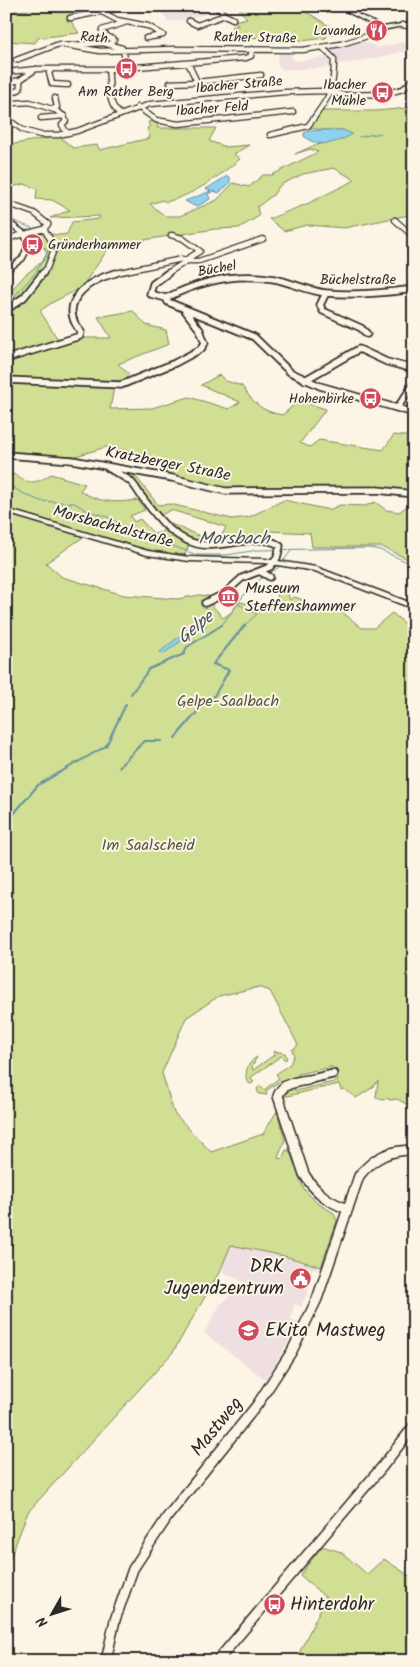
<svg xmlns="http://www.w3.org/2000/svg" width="420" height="1667" font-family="Kalam,sans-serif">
<rect width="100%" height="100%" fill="#fcf5e5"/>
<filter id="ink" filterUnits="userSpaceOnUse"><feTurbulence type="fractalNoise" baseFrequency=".02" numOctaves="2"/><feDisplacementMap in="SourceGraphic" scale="10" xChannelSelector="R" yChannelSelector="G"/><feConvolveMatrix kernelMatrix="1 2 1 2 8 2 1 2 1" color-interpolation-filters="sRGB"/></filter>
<g filter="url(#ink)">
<path fill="#f0dfe0" d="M157,6H198L207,13L204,15L169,22Z
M360,40L379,48L405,41L414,46V49L357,62L336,64L327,49Z
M279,52L289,53L295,61L330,57L332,67L282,70L277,63Z
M231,1244L283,1256L320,1268L319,1270L313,1268L304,1284L310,1287L301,1307L294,1304L291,1319L297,1322L295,1330L266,1380L204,1333L220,1305L244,1282L220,1271Z"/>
<path fill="#d0df93" stroke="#7e855f" d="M6,6H99L102,10L68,17L79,33L38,38L35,43L6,41Z
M248,6H297L339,32L327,35L326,38L301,41L299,39L293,40L289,34L243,39L231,27L239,25L234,21L247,18L239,10L250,8Z
M414,99V214L344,228L307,225L284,231L269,219L309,203L355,180L334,168L303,174L280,185L273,195L257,207L259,216L239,228L215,229L111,245L81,288L53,302L40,311L57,338H111L98,317L133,311L146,325L166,330L169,344L118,364L129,374L125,379L115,382L110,409L152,408L189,397L229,409L240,402L201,385L219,375L226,381L242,386C253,403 261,411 282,415L299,401L326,409L300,443L310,447L319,440L383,450L394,435L414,437V477L409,478L414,492L226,489L168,475L149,455L106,447L76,456L6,453V445L9,439L6,438V296L25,275L44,260L48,250L34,241V233C46,231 55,237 67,234L72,222L99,219L100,216L50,218L70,210L52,200L36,199L37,189L25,184L6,188V141L14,144L59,136L73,148L97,145L100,150L150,138L147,128L150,127L148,122L153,121L158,124L157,128H216L209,141L226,147L249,145L234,154L240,159C218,177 194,195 166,202L163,200L150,204L165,216H180L217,200L233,183L249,187L263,175H272L318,152L310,149L295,154L313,146L337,140L343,130H323L307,127L320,111H376L408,108Z
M6,469C25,482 31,488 51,474L85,484L80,491C101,503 114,503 138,500L145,510L130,516L134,522L140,519L154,534L162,532L166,522L207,539L221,537L226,527L171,510L159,516L141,490L126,475L137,478L158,505L170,504L232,519L249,517L284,500L329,510L340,505L365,506L375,502L386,510L399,512L406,507L414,508V562L382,547H312L310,533L269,531L270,536L220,541L191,539L185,555C151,553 120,542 89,533L46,563L62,577L124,595L178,599L199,595L214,597L211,604L223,618L232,612L239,602L274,608L277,600L278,588L297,586L288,594L290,600L294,597L301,599L315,614L330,608L342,612L362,628H374L392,613L414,631V1108L397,1099L390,1100L386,1098L384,1100L376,1097L378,1081L372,1088L356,1098L344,1089L341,1090L339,1084L283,1097L284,1093L293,1086L295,1091L338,1081L332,1067L298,1074L299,1079L283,1083L280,1081L266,1091L267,1095L259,1094L257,1089L260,1086L264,1090L279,1078L276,1074L290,1064L294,1055L292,1050L298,1045L270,991L259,987L219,996L186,1018L162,1073L174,1113L211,1152L263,1134L277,1111L285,1140L278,1158L282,1159L286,1150H289L304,1189L317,1203L334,1213L337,1221L321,1267L284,1256L231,1245L220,1271L173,1352L28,1512L6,1569Z
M273,1051L285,1053L287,1058L285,1060L281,1056L250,1078L254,1082L251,1084L247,1082C244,1072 248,1062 257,1057L252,1066L253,1070L274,1055Z
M322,1546L341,1552L367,1574L384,1559L414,1579V1661H295L326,1598L300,1575Z"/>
<path fill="#8fd2f0" stroke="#678fa1" d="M323,130H343L352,134C339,143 316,149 304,136V133L308,131Z
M227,176L230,177V183L219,193L214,191L208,194L210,199L198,206H194L185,201L211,191L206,189Z
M204,616L206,626L198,631L196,630L163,654L160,652Z"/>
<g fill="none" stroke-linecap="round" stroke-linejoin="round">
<path stroke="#678fa1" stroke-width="1" d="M18,11L28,10L31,6
M6,13L15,12
M359,137L381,133
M6,215L14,221L32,228L47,253L36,272L11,300L6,303
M6,482L20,492L40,501L74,503L88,511L106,516L130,530L197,555H226L258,550L369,548L380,550L414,565
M238,604L257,614L244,626
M221,626L244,595L259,580L278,568L291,551"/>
<path stroke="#678fa1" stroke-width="2" d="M131,694L149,669L184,654L187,647L222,625
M175,738L203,705L213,698L229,670L213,664L245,625
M119,767L144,741H161
M6,823L38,785L106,746L126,704"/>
<defs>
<path id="minor-far3" d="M216,6L225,15L233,19
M414,7V19
M102,12L117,20L148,26L163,35L146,38
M70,18L129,6
M189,21L197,25L225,15
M402,25L414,27
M71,45L103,43L122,48
M109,45L114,40L102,33V30L124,23
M123,51L128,68
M16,60L59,44L100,51L174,49L303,50L341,44L381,32L383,29
M108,69C111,85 106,103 120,114
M51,70L49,73L52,84L68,85
M6,72L38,69H112L246,58L251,56L252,49
M197,82L261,75
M6,83L20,80
M170,83L197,82L188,63
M6,96L20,89V80L36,69
M6,99L14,103L30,102L55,110L64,116
M138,107L156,120L178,124L293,112
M53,109L57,107L55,98
M6,118L23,130L40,135H58L77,131L150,104L286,92L325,91L344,95L384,94L403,89L414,78
M41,118L64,116L66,121L62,125L67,133
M270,135L308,126C328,98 334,95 334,59L323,48
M6,203L34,213L48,224L44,229L6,239
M395,220L414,237
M171,235L182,238L200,251L187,259
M187,261H199L263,239
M42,274L47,268L55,247L44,229
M111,274L182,259L187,261L166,274"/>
<path id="minor-far2" d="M168,273L153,284L150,294L166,298C200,281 236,272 274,279C291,282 307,291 326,293C355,296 385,293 414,289
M326,293L320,305L323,311L361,328L367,334
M166,298L168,302L254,337L290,372L320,386L414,413
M6,310L24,297L43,273
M6,359L80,336L81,332C56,303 88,280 116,273
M6,380L121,385L175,363L201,349L205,343L200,330L184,309
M305,380L359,349L387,362L414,369
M397,408L414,384
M6,455L72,460L172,478L225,491L377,490L414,494
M107,467C114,472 123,476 130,481C135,485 138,492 142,497C157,517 171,537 197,544C220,550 262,531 280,546L277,558L270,567L242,578L224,594L205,603
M261,572L270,577"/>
<path id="minor-far1" d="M302,1081L333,1074"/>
<path id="minor" d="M308,1080C296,1082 282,1083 278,1096L304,1174C315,1192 328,1202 348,1209
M106,1661L115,1620L133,1569L168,1516L257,1405L292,1351L317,1299L359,1176C374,1157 390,1150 414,1150
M217,1661L382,1467L414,1426"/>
<path id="major" d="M336,6H342L383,27L414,22V24L382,30Z
M6,218L27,233L32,245L24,260L6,273V268L20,258L26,245L22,235L6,223Z
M6,509L148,551L189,557L265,559L316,567L414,604V609L315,571L265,563L189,561L147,555L6,513Z"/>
</defs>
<use href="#minor-far3" stroke="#2b2b2b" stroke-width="7"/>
<use href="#minor-far2" stroke="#2b2b2b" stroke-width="9"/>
<use href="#minor-far1" stroke="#2b2b2b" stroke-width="11"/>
<use href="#minor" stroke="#2b2b2b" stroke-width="12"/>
<use href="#major" stroke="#2b2b2b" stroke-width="3"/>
<use href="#minor-far3" stroke="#fcf5e5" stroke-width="4.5"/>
<use href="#minor-far2" stroke="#fcf5e5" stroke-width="5.5"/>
<use href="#minor-far1" stroke="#fcf5e5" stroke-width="7"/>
<use href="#minor" stroke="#fcf5e5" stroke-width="9"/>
<use href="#major" fill="#fcf5e5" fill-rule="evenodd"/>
</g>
</g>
<defs>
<symbol id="restaurant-disc" viewBox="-11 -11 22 22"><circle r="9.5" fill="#d1495b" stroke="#fcf5e5"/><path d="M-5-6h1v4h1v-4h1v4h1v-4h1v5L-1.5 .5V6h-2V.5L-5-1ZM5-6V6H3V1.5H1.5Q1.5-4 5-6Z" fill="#fff"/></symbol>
<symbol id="bus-disc" viewBox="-11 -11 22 22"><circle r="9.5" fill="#d1495b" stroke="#fcf5e5"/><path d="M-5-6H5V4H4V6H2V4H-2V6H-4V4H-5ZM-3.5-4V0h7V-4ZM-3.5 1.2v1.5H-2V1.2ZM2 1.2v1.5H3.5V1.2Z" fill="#fff"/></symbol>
<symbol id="museum-disc" viewBox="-11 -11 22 22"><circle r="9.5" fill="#d1495b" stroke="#fcf5e5"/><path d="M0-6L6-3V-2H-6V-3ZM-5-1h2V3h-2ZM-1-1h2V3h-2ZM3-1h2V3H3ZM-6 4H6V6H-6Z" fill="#fff"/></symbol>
<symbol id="civic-disc" viewBox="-11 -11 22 22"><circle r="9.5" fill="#d1495b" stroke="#fcf5e5"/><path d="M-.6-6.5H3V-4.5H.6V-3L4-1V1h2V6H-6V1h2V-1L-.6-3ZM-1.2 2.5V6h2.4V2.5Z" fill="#fff"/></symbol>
<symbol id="school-disc" viewBox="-11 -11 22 22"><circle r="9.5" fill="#d1495b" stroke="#fcf5e5"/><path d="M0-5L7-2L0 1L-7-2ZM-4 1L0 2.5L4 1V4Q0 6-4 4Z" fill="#fff"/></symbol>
</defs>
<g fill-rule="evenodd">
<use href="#restaurant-disc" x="364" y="18" width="25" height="25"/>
<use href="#bus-disc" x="114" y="56" width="25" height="25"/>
<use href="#bus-disc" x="370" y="80" width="25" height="25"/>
<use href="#bus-disc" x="20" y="232" width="25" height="25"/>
<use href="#bus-disc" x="358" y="386" width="25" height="25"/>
<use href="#museum-disc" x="216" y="584" width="25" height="25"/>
<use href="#civic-disc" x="288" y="1266" width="25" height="25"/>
<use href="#school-disc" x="236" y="1318" width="25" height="25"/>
<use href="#bus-disc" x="262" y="1592" width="25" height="25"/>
</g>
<g text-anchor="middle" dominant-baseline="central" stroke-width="4" stroke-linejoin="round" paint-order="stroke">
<g font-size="14" fill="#2b2b2b" stroke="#fcf5e5" text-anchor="end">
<text x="361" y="31">Lavanda</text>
<text x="366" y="85">Ibacher<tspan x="366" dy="16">Mühle</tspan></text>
<text x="126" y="92" text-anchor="middle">Am Rather Berg</text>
<text x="48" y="245" text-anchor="start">Gründerhammer</text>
<text x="354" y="399">Hohenbirke</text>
</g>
<g font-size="14" fill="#2b2b2b" stroke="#fcf5e5">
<text transform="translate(94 38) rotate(5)">Rath</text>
<text transform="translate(255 38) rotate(1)">Rather Straße</text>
<text transform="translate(239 85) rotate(-5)">Ibacher Straße</text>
<text transform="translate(212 109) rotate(-4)">Ibacher Feld</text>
<text transform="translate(217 269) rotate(-10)">Büchel</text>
<text x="358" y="280">Büchelstraße</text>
</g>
<g font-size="16" fill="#2b2b2b" stroke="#fcf5e5">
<text transform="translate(168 464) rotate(11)">Kratzberger Straße</text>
<text transform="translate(113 527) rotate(15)">Morsbachtalstraße</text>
</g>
<g font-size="16" fill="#2b2b2b" stroke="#fcf5e5" text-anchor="start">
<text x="245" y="588">Museum<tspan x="245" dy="18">Steffenshammer</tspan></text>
</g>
<g font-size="16" fill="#545845" stroke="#fcf5e5">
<text x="228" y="701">Gelpe-Saalbach</text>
<text x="148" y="845">Im Saalscheid</text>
</g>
<g font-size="18" font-style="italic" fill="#44555c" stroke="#fcf5e5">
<text x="234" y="539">Morsbach</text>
<text transform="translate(196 628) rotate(-39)">Gelpe</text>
</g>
<g font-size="19" fill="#2b2b2b" stroke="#fcf5e5" text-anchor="start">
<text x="284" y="1267" text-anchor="end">DRK<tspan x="284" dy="22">Jugendzentrum</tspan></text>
<text x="265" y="1331">EKita Mastweg</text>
<text x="290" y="1605">Hinterdohr</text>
</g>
<g font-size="19" fill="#2b2b2b" stroke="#fcf5e5">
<text transform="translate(217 1427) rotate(-51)">Mastweg</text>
</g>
</g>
<rect width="420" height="1667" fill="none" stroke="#fcf5e5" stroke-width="25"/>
<rect x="12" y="12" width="395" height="1642" fill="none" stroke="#2b2b2b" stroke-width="2" filter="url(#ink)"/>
<g transform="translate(52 1614) rotate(231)" stroke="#fcf5e5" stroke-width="4" paint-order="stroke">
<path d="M0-4L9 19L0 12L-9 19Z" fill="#2b2b2b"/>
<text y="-8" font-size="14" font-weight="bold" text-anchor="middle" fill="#2b2b2b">N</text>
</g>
</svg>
